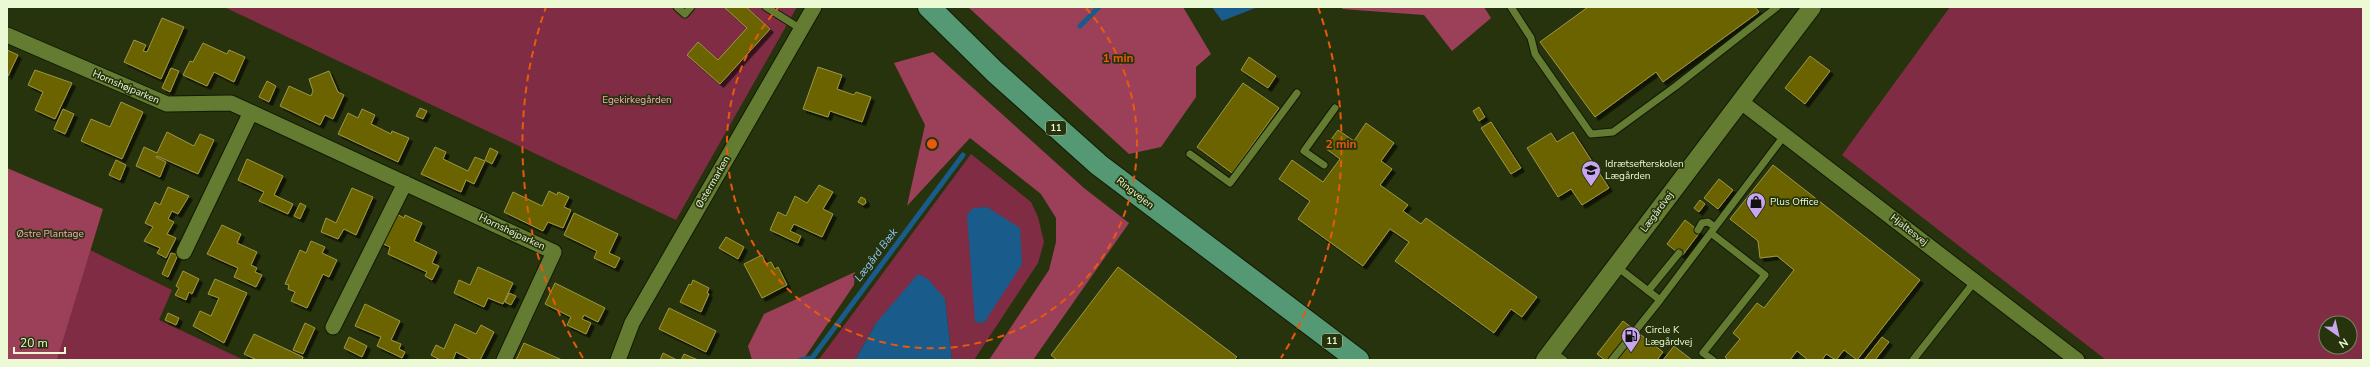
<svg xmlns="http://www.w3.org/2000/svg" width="2370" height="367" font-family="'Nunito Sans',sans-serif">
<defs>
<filter id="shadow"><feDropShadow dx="3.5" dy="3.5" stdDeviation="0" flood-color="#0009"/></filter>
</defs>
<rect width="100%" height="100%" fill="#27330c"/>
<path fill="#802c45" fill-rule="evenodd" d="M224,7H797L676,220Z
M1950,7H2363V360H2106L1842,155ZM2326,323H2350V347H2326Z
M971,154L1031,202L1038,217L1044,242L1038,263L974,360H952L945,299L876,323L855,360H816L820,358Z
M90,250L172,290L159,320L244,360H57Z"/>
<path fill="#9c405a" d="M968,7H1183L1211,54L1196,67V97L1161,147L1129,154Z
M1343,7H1484L1491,18L1452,51L1424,15L1342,9Z
M933,52L1084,188L1129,223L1033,360H989L1049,270L1056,242V218L1041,194L970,138L907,206L925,125L894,63Z
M7,168L103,209L57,360H7Z
M855,272L854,285L803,360H752L748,346L764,314Z"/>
<path fill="#195b8a" d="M1212,7H1258L1222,21Z
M987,207L1020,228L1022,264L984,323L975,322L967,215L973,208Z
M918,274L928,279L945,299L952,360H855L876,323Z"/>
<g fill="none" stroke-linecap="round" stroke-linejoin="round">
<path stroke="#195b8a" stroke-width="5" d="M1080,26L1099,7
M800,360L812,358L963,155"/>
</g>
<path fill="#6a6300" stroke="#9d9745" filter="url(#shadow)" d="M724,7H746L770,29L720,84L687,55L698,42L718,60L747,28Z
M1588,7H1755L1759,12L1663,82L1656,72L1595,117L1540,42Z
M162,18L184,27L161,79L124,62L134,40L146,45L143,51L147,52Z
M203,43L227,54L229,50L245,57L234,82L214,72L207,86L183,75L190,61L193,62Z
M7,50L18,55L8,76L7,75Z
M1810,56L1830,71L1805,104L1785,88Z
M1249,57L1276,76L1268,88L1241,70Z
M818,67L842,75L837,89L854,95L856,92L871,97L862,122L830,111L828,117L803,109Z
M171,68L179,71L170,92L162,88Z
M35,70L72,83L55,119L35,110L43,92L28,85Z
M329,71L338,92L344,95L333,119L325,115L320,125L280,106L289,86L311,96L313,91L309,79Z
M267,81L276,86L269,102L259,97Z
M1243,83L1279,108L1232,173L1197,147Z
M121,102L143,112L122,159L81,141L91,119L110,127Z
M1479,107L1485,117L1479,121L1473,111Z
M420,108L427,111L423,119L416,116Z
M63,109L74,114L65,134L54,129Z
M362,109L375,115L371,124L391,134L392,131L409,138L398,162L338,134L348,113L358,118Z
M1491,122L1521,168L1511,174L1481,128Z
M1366,123L1394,143L1381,161L1392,169L1380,185L1408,205L1403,211L1421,224L1426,218L1537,297L1522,317L1511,309L1494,333L1395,261L1409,242L1390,229L1363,266L1298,219L1310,201L1279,179L1292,160L1323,182L1340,159L1325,148L1338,130L1354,141Z
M167,132L194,146L200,134L214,140L198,174L157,156L156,157L166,162L160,177L136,166L144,147L157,153Z
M1573,132L1609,188L1582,205L1571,189L1558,197L1527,148L1551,133L1557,142Z
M435,147L446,152L443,159L468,171L475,157L485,161L474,184L466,180L461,192L421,174Z
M490,148L498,152L492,164L485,160Z
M247,159L283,176L274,195L293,204L288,214L259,201L264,192L238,180Z
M116,160L126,165L120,180L109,175Z
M1773,165L1920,280L1857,360L1844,350L1836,360L1826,354L1822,360H1808L1797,351L1790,360H1728L1725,357L1740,339L1733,333L1757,303L1764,308L1794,270L1777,256L1760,258L1758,241L1730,219Z
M1719,179L1733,190L1718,209L1704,198Z
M819,185L833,192L823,209L833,214L822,237L794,224L790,231L801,236L798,243L770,230L778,212L786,216L795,196L807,203Z
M168,187L189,196L178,214L172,211L168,219L174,222L167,234L176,238L166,258L157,253L160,248L144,241L153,227L145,223L155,202L160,205Z
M352,188L373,197L356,235L344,229L338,239L321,232L326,218L336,223Z
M549,191L557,195L558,192L569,197L564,207L571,210L563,228L548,222L543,231L504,212L513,192L542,206Z
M861,197L865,199L866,203L863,205L858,202Z
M1700,200L1705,204L1699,212L1694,208Z
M300,203L306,206L300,219L294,216Z
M395,213L404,218L405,215L422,223L414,241L437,252L432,263L439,266L432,280L425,276L427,272L388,254L390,247L381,243Z
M574,213L618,234L609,253L620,258L615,268L594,258L597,251L564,235Z
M1685,220L1700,232L1682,256L1667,244Z
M222,225L241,234L237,243L257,252L251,265L257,268L255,272L262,275L256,287L234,277L238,268L207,254Z
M726,237L744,247L738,259L719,248Z
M311,241L325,247L322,253L337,260L329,277L323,274L307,308L291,301L295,292L288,289L289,285L285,284L300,250L306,253Z
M171,253L178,255L168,277L162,274Z
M762,255L766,264L771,262L775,269L778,267L787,285L762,298L744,264Z
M478,267L513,283L503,304L488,298L484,307L454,293L459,280L470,285Z
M1118,267L1237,357L1234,360H1057L1051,355Z
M183,271L199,279L192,294L189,292L186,300L175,295L179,288L176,286Z
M215,279L247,293L224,343L193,326L200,311L211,316L219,298L208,294Z
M693,280L709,288L707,293L709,294L701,312L680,302L689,284L691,285Z
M555,283L605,308L598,322L584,315L582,319L591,323L586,334L567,325L571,317L545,304Z
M509,293L516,296L511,305L505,302Z
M365,304L400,321L391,340L401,344L399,349L405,352L402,358L377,346L381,337L355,326Z
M669,308L716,331L706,352L659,329Z
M168,313L179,318L176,325L165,320Z
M1623,321L1663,352L1657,360H1605L1597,354Z
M305,323L315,328L303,354L293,350Z
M455,324L476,334L481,325L494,332L480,360H472L456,352L453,360H440L431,355L436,345L444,349Z
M254,334L303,357L302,360H257L244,354Z
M349,337L367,346L362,357L344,348Z
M1882,337L1889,342L1875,360H1864Z
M524,343L562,360H516Z
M1674,346L1692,360H1663Z
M663,353L677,360H660Z
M684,354L698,360H681Z"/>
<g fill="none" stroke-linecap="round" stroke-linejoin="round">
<defs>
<path id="service" d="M677,7L685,14L691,7
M766,7L801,29
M1511,7L1531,38L1535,54L1591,134L1613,132L1676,86L1777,7
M1190,154L1230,183L1297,93
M1324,165L1304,151L1335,108
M1698,230L1702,223L1708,222L1715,227
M1711,233L1765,275L1703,353L1713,360
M1648,291L1679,253
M1660,300L1784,136
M1552,351L1564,360
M1612,360L1660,300L1616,266
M1913,360L1975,281"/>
<path id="minor" d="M7,35L167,104L231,103L554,252L504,360
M1740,101L2077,360
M184,252L251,112
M333,327L405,183
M618,360L632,323L814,7"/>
<path id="tertiary" d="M1545,360L1812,7"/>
<path id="primary" d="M929,7L995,72L1099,165L1358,360"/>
</defs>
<use href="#service" stroke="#121a04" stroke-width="9"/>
<use href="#minor" stroke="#121a04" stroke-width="17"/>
<use href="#tertiary" stroke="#121a04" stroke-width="20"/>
<use href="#primary" stroke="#121a04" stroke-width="24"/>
<use href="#service" stroke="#647c32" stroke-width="7"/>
<use href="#minor" stroke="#647c32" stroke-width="15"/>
<use href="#tertiary" stroke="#647c32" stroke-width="18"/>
<use href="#primary" stroke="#549874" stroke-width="22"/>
</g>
<g fill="none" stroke="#e8590c" stroke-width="2" stroke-dasharray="7 5">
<path d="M1086 8A205 205 0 1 1 778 8"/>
<path d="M583 358A409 409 0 0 1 546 7M1318 7A409 409 0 0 1 1281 358"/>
</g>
<defs>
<symbol id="school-pin" viewBox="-11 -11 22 30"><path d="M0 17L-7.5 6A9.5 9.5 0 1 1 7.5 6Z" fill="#c7a6ef" stroke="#27330c"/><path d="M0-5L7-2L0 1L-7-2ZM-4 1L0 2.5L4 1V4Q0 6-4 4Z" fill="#111"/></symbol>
<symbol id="shop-pin" viewBox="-11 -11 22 30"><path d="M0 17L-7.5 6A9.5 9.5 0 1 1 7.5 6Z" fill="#c7a6ef" stroke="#27330c"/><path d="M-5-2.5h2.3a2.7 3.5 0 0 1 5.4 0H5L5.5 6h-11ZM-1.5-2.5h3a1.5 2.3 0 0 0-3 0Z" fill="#111"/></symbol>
<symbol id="fuel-pin" viewBox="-11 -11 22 30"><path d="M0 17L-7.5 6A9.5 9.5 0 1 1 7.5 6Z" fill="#c7a6ef" stroke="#27330c"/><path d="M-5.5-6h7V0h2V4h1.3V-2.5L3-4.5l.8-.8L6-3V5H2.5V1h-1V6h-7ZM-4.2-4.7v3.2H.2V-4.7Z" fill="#111"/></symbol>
</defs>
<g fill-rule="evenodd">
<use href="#school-pin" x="1580" y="159" width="22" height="30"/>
<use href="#shop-pin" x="1745" y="191" width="22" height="30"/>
<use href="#fuel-pin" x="1620" y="325" width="22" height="30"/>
</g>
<g text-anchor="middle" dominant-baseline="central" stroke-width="3.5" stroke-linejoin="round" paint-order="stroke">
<g fill="#27330c" stroke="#b0be98" stroke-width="1">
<rect x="1046" y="121" width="20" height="14" rx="3"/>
<rect x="1322" y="334" width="20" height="14" rx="3"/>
</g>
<g font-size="9" font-weight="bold" fill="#ebfad4">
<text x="1056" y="128">11</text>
<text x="1332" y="341">11</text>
</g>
<g font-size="10" fill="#ebfad4" stroke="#27330c">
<text transform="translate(126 87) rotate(23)">Hornshøjparken</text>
<text transform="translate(713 182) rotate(-60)">Østermarken</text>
<text transform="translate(1135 193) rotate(38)">Ringvejen</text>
<text transform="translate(1657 212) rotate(-53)">Lægårdvej</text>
<text transform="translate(1909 230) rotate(38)">Hjaltesvej</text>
<text transform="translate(512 232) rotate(25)">Hornshøjparken</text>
</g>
<g font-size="10" fill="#f6a9ba" stroke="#27330c">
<text x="637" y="100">Egekirkegården</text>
<text x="50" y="234">Østre Plantage</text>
</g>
<g font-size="10" fill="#ebfad4" stroke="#27330c" text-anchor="start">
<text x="1605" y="164">Idrætsefterskolen<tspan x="1605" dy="12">Lægården</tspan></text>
<text x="1770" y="202">Plus Office</text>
<text x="1645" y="330">Circle K<tspan x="1645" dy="12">Lægårdvej</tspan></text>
</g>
<g font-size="11" font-style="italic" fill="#8ec9fa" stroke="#27330c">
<text transform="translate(876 255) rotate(-53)">Lægård Bæk</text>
</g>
</g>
<circle cx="932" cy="144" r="6" fill="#e8590c" stroke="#27330c" stroke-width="2"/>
<g font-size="12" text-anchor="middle" font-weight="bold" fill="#e8590c" stroke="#27330c" stroke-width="3.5" stroke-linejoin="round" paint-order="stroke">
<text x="1118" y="62">1 min</text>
<text x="1341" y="148">2 min</text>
</g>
<rect width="2370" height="367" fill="none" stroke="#ebfad4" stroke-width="16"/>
<g transform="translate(2338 335) rotate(146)"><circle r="19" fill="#27330c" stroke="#75835c"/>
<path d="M0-3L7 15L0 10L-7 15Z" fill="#c7a6ef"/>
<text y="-6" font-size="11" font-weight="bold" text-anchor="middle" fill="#ebfad4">N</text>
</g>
<path d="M14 347v6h51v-6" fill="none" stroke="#ebfad4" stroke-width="2"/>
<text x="20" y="347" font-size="12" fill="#ebfad4" stroke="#27330c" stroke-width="3" paint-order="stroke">20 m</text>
</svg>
